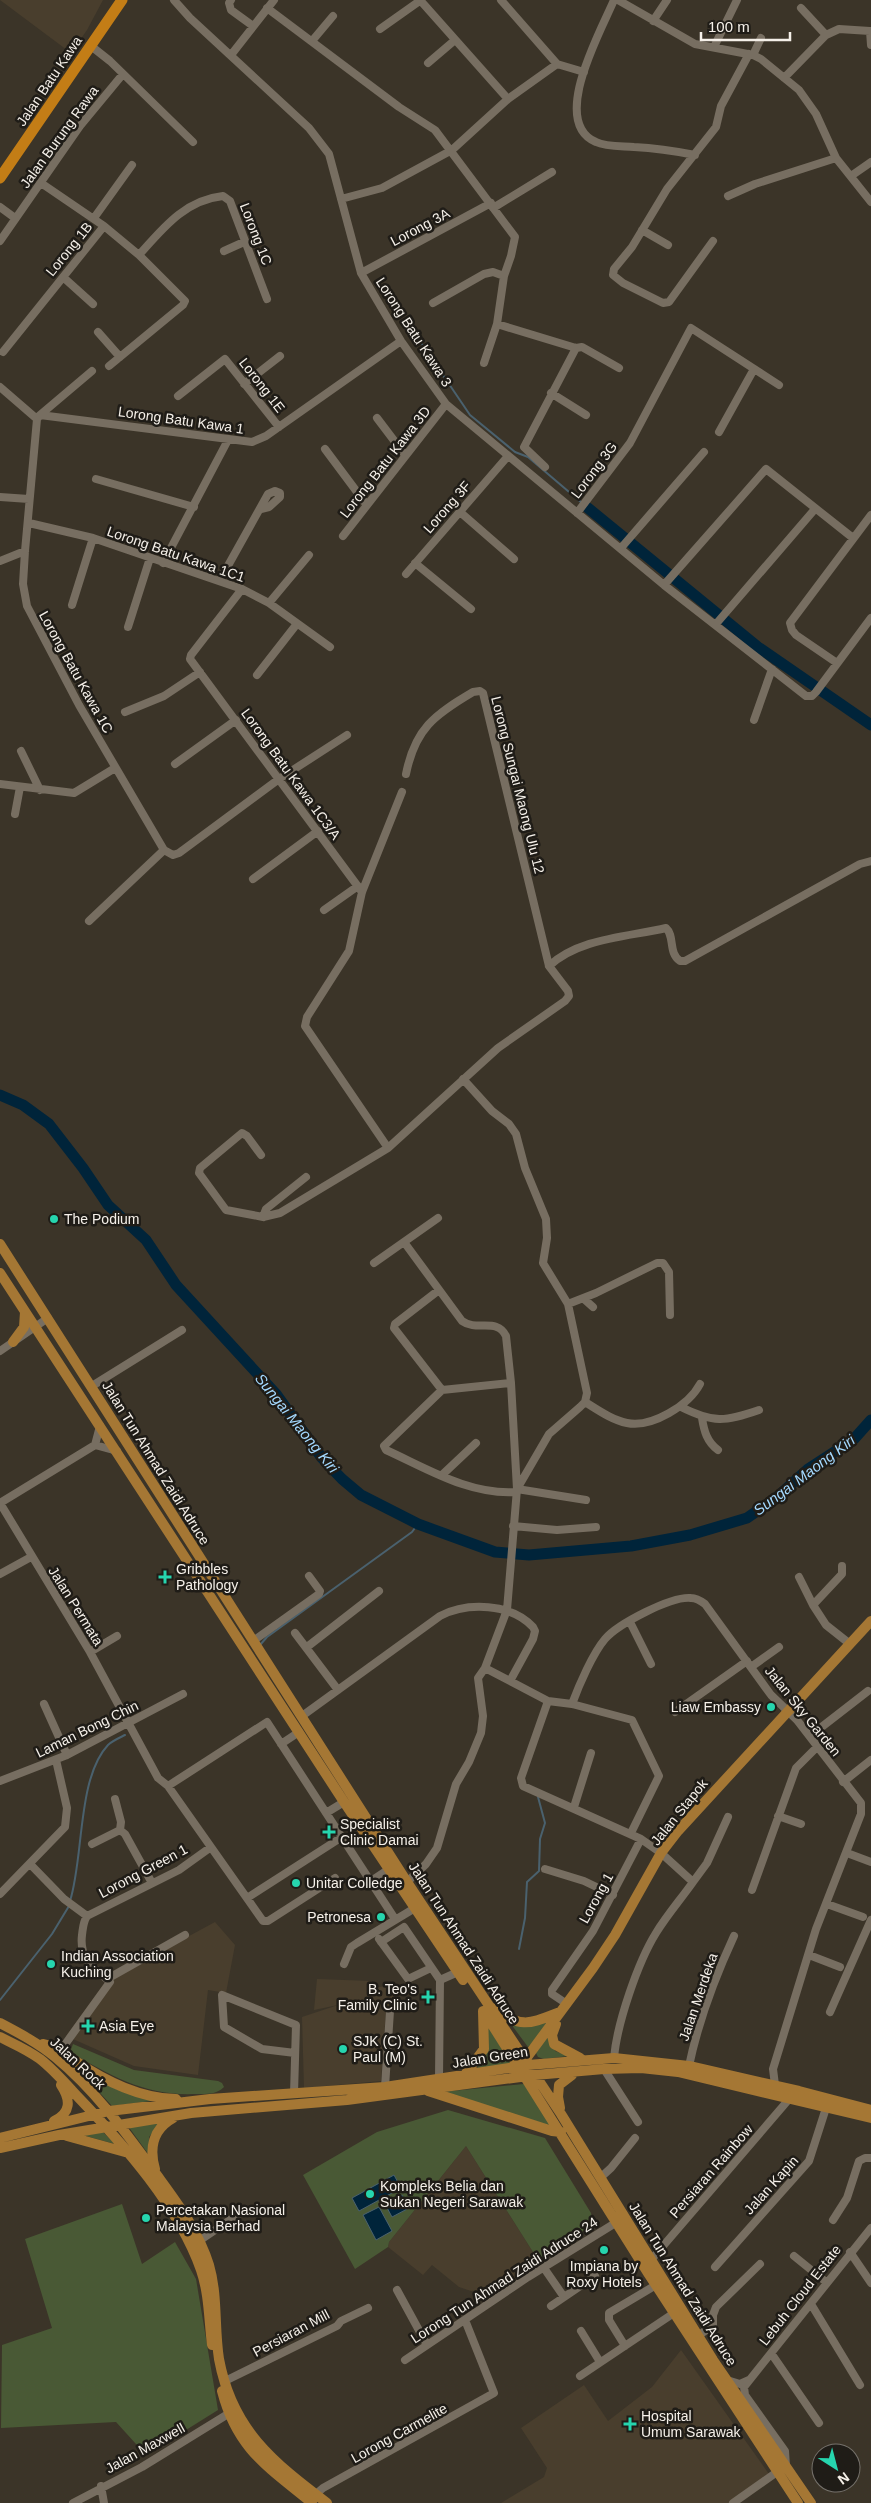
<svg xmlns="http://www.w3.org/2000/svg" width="871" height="2503" font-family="Helvetica,sans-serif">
<rect width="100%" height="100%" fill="#3b3428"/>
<path fill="#493e2d" d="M0,0H103L87,30L71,53Z
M215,1922L235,1945L226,1993L208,1990L198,2075L134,2066L66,2036L106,1981Z
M317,1979L372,1981V1988L395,1985L394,2006L338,2005L386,2010L381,2081L304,2088L302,2017L338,2005L314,2010Z
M466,2146L538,2260L512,2280L497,2288L484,2290L471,2291L459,2287L432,2265L423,2275L388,2247L389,2242Z
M681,2350L769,2474L729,2503H501L544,2477L547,2468L521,2428L584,2385L608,2421L652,2387Z"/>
<path fill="#495935" d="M556,2017L528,2047L511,2024L523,2027Z
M488,2026L511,2064L476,2070L488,2049Z
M550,2032L555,2051L568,2056L544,2059L538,2057L536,2053Z
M73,2044L134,2070L218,2081L222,2083L224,2087C216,2095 206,2094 195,2094C145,2096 112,2076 70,2052Z
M78,2069L116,2089L159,2100L112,2106Z
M524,2084L551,2126L442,2092Z
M448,2110L545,2138L591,2213L593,2225L538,2260L466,2146L389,2242L388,2247L355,2269L303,2175L377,2132Z
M161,2122L149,2137V2155L128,2126Z
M101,2130L115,2144L82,2135Z
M122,2204L142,2264L175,2242L196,2279L218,2410L146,2455L116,2422L1,2428L2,2345L52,2328L25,2239Z"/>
<path fill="#00243a" stroke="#4a616e" d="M394,2175L401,2188L359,2211L352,2198Z
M402,2195L409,2208L392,2217L385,2204Z
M379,2207L392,2231L376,2240L363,2215Z"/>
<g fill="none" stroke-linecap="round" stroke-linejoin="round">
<path stroke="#4a616e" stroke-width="2" d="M407,322L470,415L515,452L528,457L582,503
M260,1645L267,1637L412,1532L418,1524
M70,1901C84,1857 77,1778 108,1745C112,1741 119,1738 125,1735
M519,1949L525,1918L527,1882L539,1871L540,1839L545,1823L538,1797
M0,2000L52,1934L69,1906"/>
<path stroke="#00243a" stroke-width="11" d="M588,508L758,647L871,725
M0,1095L23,1105L49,1124L83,1168L108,1205L146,1240L176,1285L276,1394L322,1458L342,1479L361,1495L418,1524L495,1552L529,1555L631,1546L690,1535L747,1518L776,1498L808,1469L854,1439L871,1420"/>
<path stroke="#776e61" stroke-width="8" d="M174,0L190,18L309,128L329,154L361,273L401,341L446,404L664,585L806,696H812L816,692L871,618
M231,0L229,3L231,10L253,26
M420,0L508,99
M501,0L557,64
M614,0C601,31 549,122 596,142C606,147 622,146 634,147C654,148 675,151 695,155
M618,0L695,44L753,55L761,59L799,90L816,114L836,158L871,202
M267,8L399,107L435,130L515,237L511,256L504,276L497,324L484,363
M801,8L826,35
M653,21L667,0
M380,29L421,0
M312,41L333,16
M91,46L110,61L193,142
M714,47L737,0
M231,55L274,0
M753,55L761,38
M428,63L455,40
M784,78L826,35L839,29L870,31L871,45
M851,176L871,162
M41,183L104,226L139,255L185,301L183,305L109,366
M728,196L755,184L836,158
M341,199L382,188L452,150L508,99L557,64L584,72
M0,207L15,218
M493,208L552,172
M94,218L132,165
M642,230L668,245
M0,241L80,126L123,74
M713,241L669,302L663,303L623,283L613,275L614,269L632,247L667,189L716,127L721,106L749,54
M224,251L244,242
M139,255C163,228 185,200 223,196L230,201L267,299
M361,273L491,203
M63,277L93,304
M433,303L484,274L493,272L504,276
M497,324L576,348L582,347L619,368
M98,332L120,357
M3,352L104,226
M244,384L280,356
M0,387L37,419L40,415L252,442L266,436L401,341
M551,393L586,415
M178,396L225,359L279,427
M40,415L92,371
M377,418L405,455
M37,419L25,551L23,584L27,606L79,705L164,850L173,855L179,853L279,779L347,735
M719,432L754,369
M325,449L366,504
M545,467L524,447L576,348
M96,479L194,507
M0,497L29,499
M460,512L514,559
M577,513L630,443L691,328L779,385
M29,523L93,538L242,589L269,603L330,647
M343,536L446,404
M621,548L704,452
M0,561L25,551
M163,563L228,440
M415,563L471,609
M406,574L508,456
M220,580L268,494L275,491L280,493V497L269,507L261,509
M664,585L766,469L853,538
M242,589L191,655L190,659L362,892
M269,603L309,555
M72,605L93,538
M716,624L815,509
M128,627L150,558
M837,663L796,635L792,630L790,623L871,515
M257,675L296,625
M125,712L164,696L200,672
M754,720L772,669
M21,751L40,790
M175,764L236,720
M0,784L74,793L115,768
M15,814L20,787
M253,879L318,831
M324,910L358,886
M89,921L164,850
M549,966C579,938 627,937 666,928C675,936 668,953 680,961H685L860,864L871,861
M388,1148L305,1026L307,1017L349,951L362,892L402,792
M261,1155L247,1136L242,1133L200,1168L199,1173L226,1210L263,1217L280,1213L388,1148L498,1048L565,1001L569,996L568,991L549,966L483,693L480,691L473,692C434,715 415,729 406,774
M263,1217L266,1209L306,1177
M404,1242L462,1321C477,1332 497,1317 506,1336L511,1383L442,1390L384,1446L386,1450C428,1469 469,1495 516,1492
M374,1263L438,1218
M439,1290L395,1324L394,1328L442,1390
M584,1299L593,1307
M568,1304L596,1293L657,1263H663L669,1272L670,1315
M0,1351L48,1318
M511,1383L517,1489L586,1500
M92,1386L182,1330
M585,1402C598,1410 612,1420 627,1423C652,1428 689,1405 700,1384
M681,1407C713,1423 725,1422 759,1410
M702,1418C704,1431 707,1442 718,1450
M95,1445L117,1451
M442,1475L476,1443
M0,1503L90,1652L158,1778L168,1786L263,1921H268L335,1878
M0,1503L95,1445L100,1426
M513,1526L557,1530L596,1527
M842,1566V1574L813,1605L826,1625L850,1644
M0,1574L31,1557
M799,1577L813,1605
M630,1622L651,1664
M295,1633L338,1690
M253,1641L319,1594L320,1591L309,1576
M307,1647L379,1591
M90,1652L117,1636
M751,1667L779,1647
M485,1668L548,1701L572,1704L632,1720L659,1776L631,1833
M548,1701L521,1778L523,1786L641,1839L661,1853L693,1882C681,1899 667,1915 656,1933C638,1962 617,2023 614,2058
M44,1704L67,1755
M572,1704C579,1685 593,1653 605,1639C618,1624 671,1596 691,1598C696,1598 701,1601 705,1604L771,1695L797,1720L861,1803V1814L816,1929L773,2069L775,2085
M675,1712L747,1661
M302,1716L440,1616C467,1602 511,1603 533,1627L535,1631L533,1639L510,1681
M810,1736L868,1691
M281,1744L299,1732
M0,1781L67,1755L183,1694
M843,1782L871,1760
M168,1786L267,1722L395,1919
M115,1799L121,1822L120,1830
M574,1807L591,1753
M326,1813L344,1802
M778,1816L801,1824
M120,1830L125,1834L152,1883
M92,1844L120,1830
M847,1853L871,1862
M31,1865L64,1899L87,1916
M545,1869L584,1881L613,1895
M371,1881L389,1869
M407,1882L426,1864L437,1848L456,1784L469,1762L481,1733L483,1716L478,1678L485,1668L507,1610L517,1489L549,1434L580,1407L585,1402L587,1393L568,1304L543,1263L547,1238L546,1219L525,1168L516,1134L509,1124L492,1111L463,1079
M693,1882L707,1863L728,1817
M752,1890L796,1768L817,1747
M0,1894L65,1827L67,1808L56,1760
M247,1898L342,1837
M827,1904L863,1917
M379,1939L408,1979L431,1968
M381,1942L404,1927L440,1980L439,2079
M809,1955L840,1967
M344,1964L351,1947L357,1943L415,1908
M107,1979L185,1935
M440,1980L458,1972
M567,2004L552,1994V1990L593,1931L641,1839
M830,2012L871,1920
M61,2050L110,1982C93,1967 79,1959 82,1935C83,1928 83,1922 87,1916L179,1870L211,1847
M689,2066C698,2023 715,1977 734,1936
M604,2069L638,2122
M385,2087L390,2011
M294,2094L296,2025L222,1995L224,2027L262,2049L295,2053
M600,2178L611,2168L635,2138
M833,2220L847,2198L859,2161L865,2158H871
M199,2241L246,2209
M850,2252L871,2283
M794,2256L826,2282
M651,2260L790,2098
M715,2267L809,2161L826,2108
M544,2268L564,2297
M397,2290L427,2345
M811,2304L860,2385
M551,2306L595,2276
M581,2331L600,2362
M698,2336L713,2325V2315L716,2307L760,2264
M625,2346L609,2320V2313L656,2285
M771,2353L819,2423
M405,2360L528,2277L617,2222
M580,2376L674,2313
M727,2380L740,2384L749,2380
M225,2381L337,2326L341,2321L368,2308
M786,2466L785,2451L745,2395L744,2387L871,2228
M101,2486L104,2503
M316,2494L323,2488L494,2393L465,2320
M73,2503L142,2467L228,2414
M733,2503L777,2472"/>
<path stroke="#a57734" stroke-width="10" d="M0,1244L407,1882L561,2114L713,2360L811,2503
M0,1273L344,1802L463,1980
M13,1342L24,1327L25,1312
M493,2008C522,2029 529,2024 560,2012
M486,2015L648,2273L798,2503
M0,2023C19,2033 38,2043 55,2057C94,2089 124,2130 154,2171C175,2200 198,2229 209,2265C218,2296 214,2327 219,2359C232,2430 273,2462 327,2503
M556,2024L552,2035L554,2044L580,2058
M0,2037C14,2044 28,2050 40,2059C54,2070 66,2084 78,2097C123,2144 179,2207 201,2270C209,2293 209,2320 212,2345
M43,2044C57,2046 66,2055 77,2062C105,2081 142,2099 176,2099
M522,2064L593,1968L615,1935L661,1853L678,1831L871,1621
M464,2076L484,2049L483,2011
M428,2091L552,2131L561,2132
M560,2108L558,2097L559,2085L572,2075
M54,2121C71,2113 71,2100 61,2085
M67,2136L125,2152
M0,2138L109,2111L210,2099L385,2087L528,2065L614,2058L689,2066L799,2091L871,2110
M0,2148L59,2135L191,2113L347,2100L535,2075L604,2069L641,2068L678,2072L871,2118
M155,2169C149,2148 153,2129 173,2118
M222,2391C237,2449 268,2467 312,2503"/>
<path stroke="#c37d16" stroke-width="11" d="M0,178L122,0"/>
</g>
<g fill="#26d5ae" stroke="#1f1c17" stroke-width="2">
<circle cx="54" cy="1219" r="5"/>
<path d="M162.5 1569.5h5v5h5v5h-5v5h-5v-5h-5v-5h5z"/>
<circle cx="771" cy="1707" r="5"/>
<path d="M326.5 1824.5h5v5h5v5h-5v5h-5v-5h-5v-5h5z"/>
<circle cx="296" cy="1883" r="5"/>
<circle cx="381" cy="1917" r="5"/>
<circle cx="51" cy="1964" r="5"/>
<path d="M425.5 1989.5h5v5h5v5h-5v5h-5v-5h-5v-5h5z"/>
<path d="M85.5 2018.5h5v5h5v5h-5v5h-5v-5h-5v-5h5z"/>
<circle cx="343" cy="2049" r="5"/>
<circle cx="370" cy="2194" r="5"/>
<circle cx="146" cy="2218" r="5"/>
<circle cx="604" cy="2250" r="5"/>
<path d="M627.5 2416.5h5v5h5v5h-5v5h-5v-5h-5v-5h5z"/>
</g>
<g text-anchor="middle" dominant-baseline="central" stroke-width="5" stroke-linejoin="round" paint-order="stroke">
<g font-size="14" fill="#f5f0e9" stroke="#1f1c17">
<text transform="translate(49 81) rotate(-56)">Jalan Batu Kawa</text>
<text transform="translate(59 137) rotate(-54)">Jalan Burung Rawa</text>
<text transform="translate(420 227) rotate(-28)">Lorong 3A</text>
<text transform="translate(256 234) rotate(69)">Lorong 1C</text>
<text transform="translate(69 249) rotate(-51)">Lorong 1B</text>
<text transform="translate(414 332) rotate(57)">Lorong Batu Kawa 3</text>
<text transform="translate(262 385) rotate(52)">Lorong 1E</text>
<text transform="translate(181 420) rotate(8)">Lorong Batu Kawa 1</text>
<text transform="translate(385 462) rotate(-52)">Lorong Batu Kawa 3D</text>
<text transform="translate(594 470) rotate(-53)">Lorong 3G</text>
<text transform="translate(447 507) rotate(-49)">Lorong 3F</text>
<text transform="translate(176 554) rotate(19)">Lorong Batu Kawa 1C1</text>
<text transform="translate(76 672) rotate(61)">Lorong Batu Kawa 1C</text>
<text transform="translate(291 774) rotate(54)">Lorong Batu Kawa 1C3/A</text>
<text transform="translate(518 785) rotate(76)">Lorong Sungai Maong Ulu 12</text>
<text transform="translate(156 1463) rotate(58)">Jalan Tun Ahmad Zaidi Adruce</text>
<text transform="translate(76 1606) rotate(58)">Jalan Permata</text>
<text transform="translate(803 1711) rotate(51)">Jalan Sky Garden</text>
<text transform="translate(87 1729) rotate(-26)">Laman Bong Chin</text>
<text transform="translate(679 1812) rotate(-51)">Jalan Stapok</text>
<text transform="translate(143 1871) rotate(-28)">Lorong Green 1</text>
<text transform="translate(596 1898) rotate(-61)">Lorong 1</text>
<text transform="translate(464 1943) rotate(57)">Jalan Tun Ahmad Zaidi Adruce</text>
<text transform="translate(698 1997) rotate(-71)">Jalan Merdeka</text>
<text transform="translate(490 2057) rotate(-9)">Jalan Green</text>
<text transform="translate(78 2063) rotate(43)">Jalan Rock</text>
<text transform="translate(711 2171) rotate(-49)">Persiaran Rainbow</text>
<text transform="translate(771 2185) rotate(-48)">Jalan Kapin</text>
<text transform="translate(504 2280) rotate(-33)">Lorong Tun Ahmad Zaidi Adruce 24</text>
<text transform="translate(683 2284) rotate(58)">Jalan Tun Ahmad Zaidi Adruce</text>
<text transform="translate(800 2295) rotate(-52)">Lebuh Cloud Estate</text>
<text transform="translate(291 2333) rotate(-28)">Persiaran Mill</text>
<text transform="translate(399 2433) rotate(-29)">Lorong Carmelite</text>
<text transform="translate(145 2448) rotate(-29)">Jalan Maxwell</text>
</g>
<g font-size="14" fill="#f5f0e9" stroke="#1f1c17" text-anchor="start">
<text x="64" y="1219">The Podium</text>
<text x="176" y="1569">Gribbles<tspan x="176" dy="16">Pathology</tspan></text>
<text x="761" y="1707" text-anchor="end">Liaw Embassy</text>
<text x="340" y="1824">Specialist<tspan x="340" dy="16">Clinic Damai</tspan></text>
<text x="306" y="1883">Unitar Colledge</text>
<text x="371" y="1917" text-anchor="end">Petronesa</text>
<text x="61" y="1956">Indian Association<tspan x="61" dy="16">Kuching</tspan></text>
<text x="417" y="1989" text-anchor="end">B. Teo's<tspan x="417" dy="16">Family Clinic</tspan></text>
<text x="99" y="2026">Asia Eye</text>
<text x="353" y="2041">SJK (C) St.<tspan x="353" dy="16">Paul (M)</tspan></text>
<text x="380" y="2186">Kompleks Belia dan<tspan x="380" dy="16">Sukan Negeri Sarawak</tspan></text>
<text x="156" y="2210">Percetakan Nasional<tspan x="156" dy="16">Malaysia Berhad</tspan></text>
<text x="604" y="2266" text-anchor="middle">Impiana by<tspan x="604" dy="16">Roxy Hotels</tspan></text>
<text x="641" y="2416">Hospital<tspan x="641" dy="16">Umum Sarawak</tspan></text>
</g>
<g font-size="15" font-style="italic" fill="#a4d9ff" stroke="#1f1c17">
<text transform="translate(297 1423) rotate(51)">Sungai Maong Kiri</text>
<text transform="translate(804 1475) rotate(-37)">Sungai Maong Kiri</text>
</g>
</g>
<g transform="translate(836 2468) rotate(144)"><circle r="24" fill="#1f1c17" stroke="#75716b"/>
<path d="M0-4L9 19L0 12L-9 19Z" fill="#26d5ae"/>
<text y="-8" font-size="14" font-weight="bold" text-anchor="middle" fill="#f5f0e9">N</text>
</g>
<path d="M701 32v8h89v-8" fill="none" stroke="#f5f0e9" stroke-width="2.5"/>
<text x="708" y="32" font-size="15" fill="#f5f0e9" stroke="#1f1c17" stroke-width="4" paint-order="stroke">100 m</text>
</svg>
